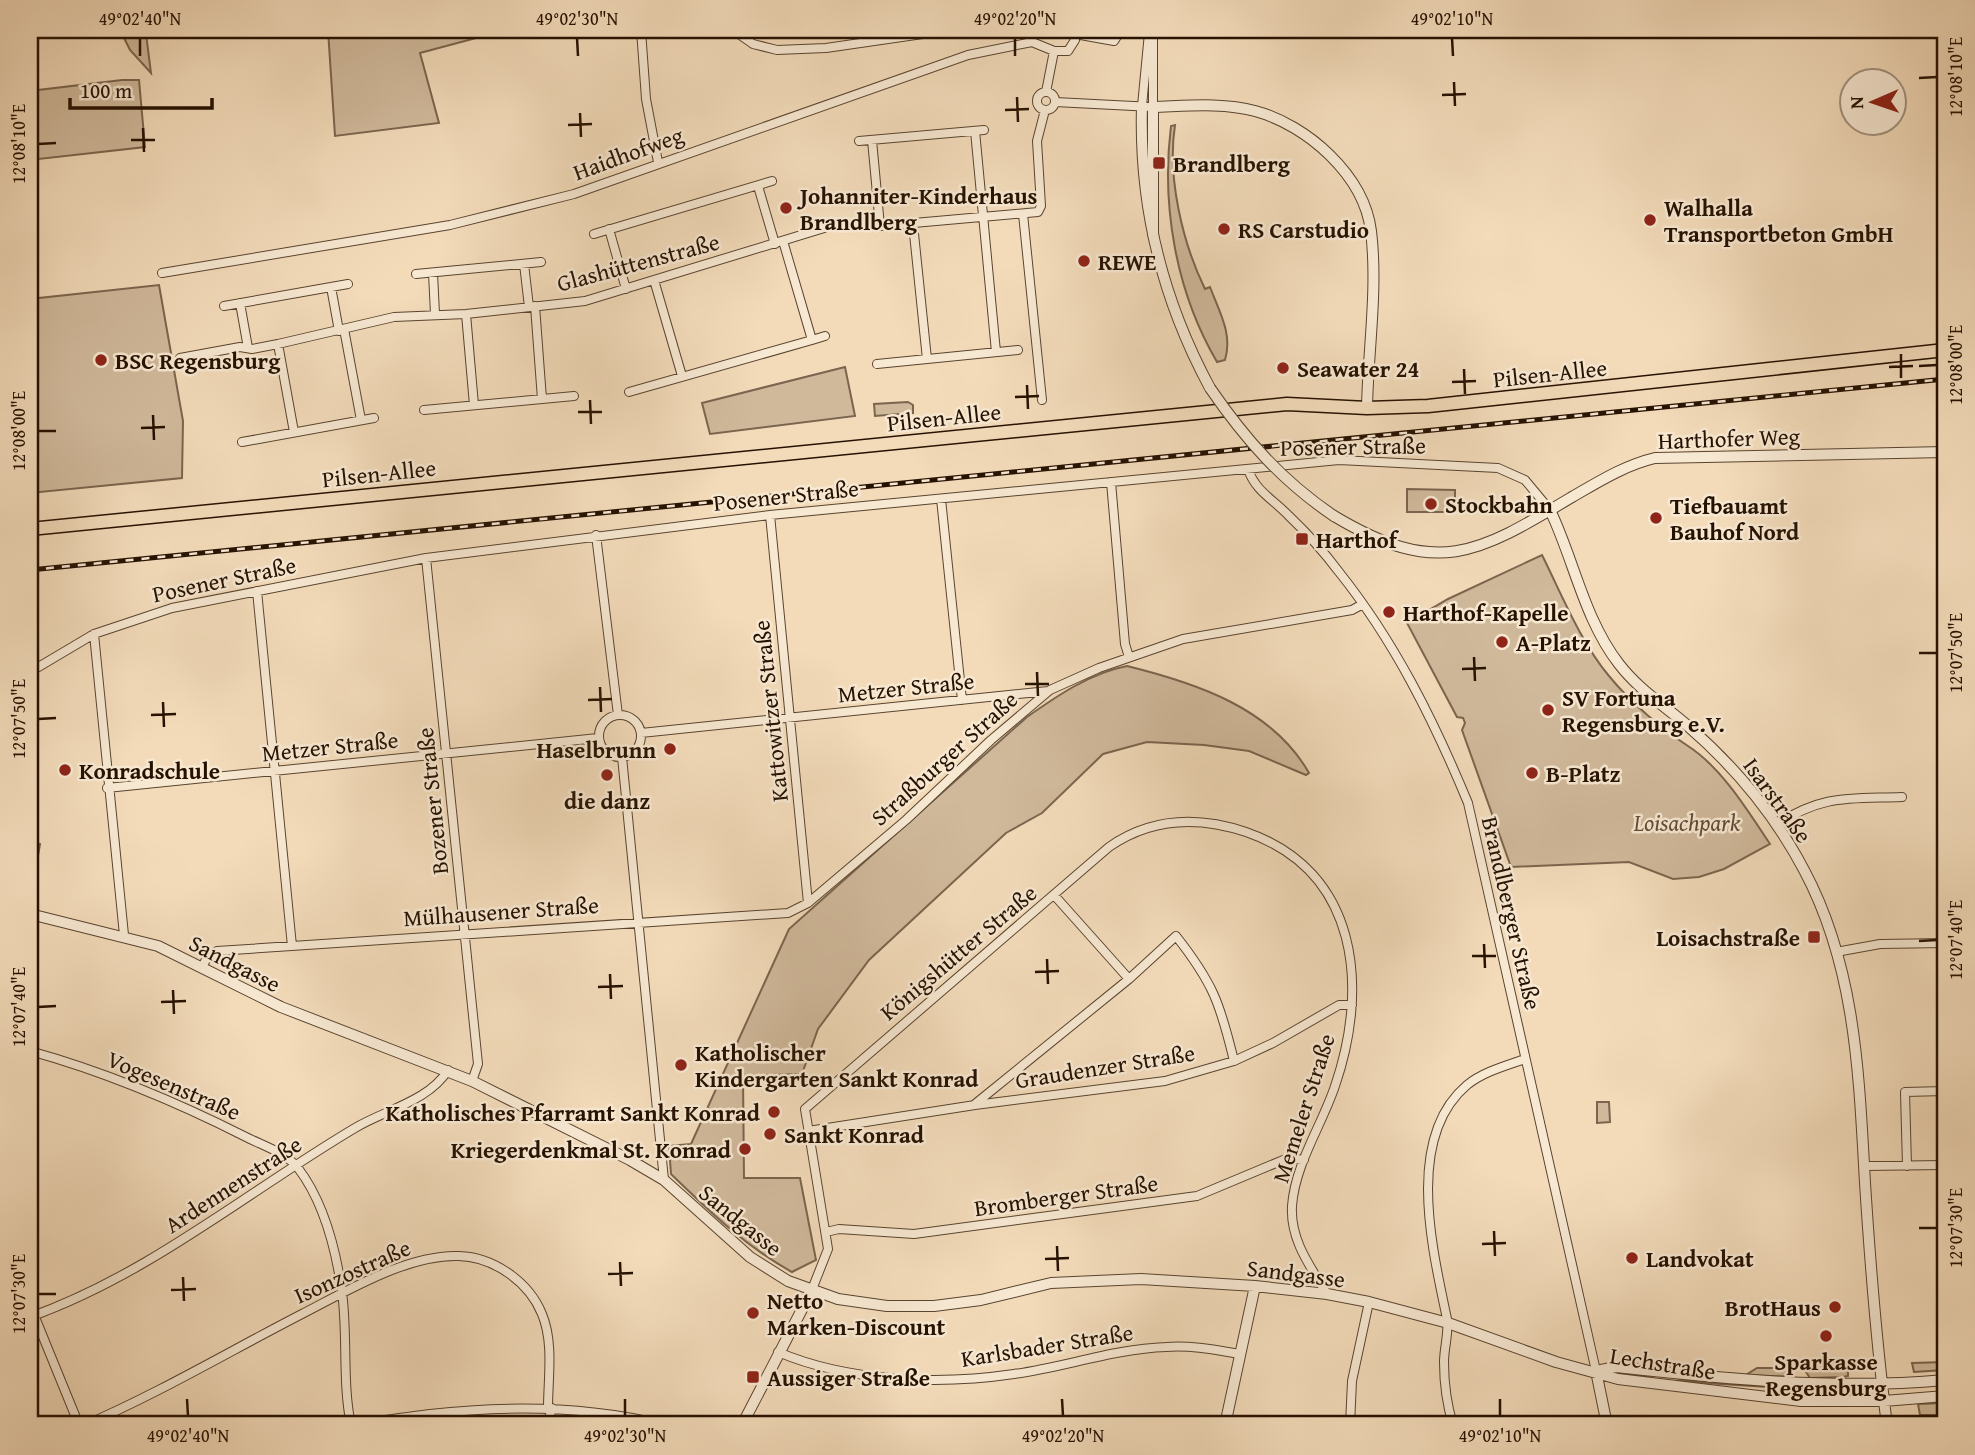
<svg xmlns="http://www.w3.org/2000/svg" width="1975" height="1455" font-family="'Gentium Book Plus',serif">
<rect width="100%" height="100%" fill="#f3dbba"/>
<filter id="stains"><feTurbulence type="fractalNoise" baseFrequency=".00286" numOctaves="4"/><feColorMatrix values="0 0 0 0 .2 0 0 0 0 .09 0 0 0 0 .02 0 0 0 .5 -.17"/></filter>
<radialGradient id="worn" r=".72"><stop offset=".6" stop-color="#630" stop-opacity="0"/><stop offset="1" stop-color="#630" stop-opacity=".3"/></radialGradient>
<path fill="#d0b99b" stroke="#7b654e" stroke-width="2" d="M120,30H250L146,34L151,73L130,50Z
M328,30H506L420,53L439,123L335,136Z
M122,80H139L145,147L30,160V91Z
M1175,125C1167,176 1182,242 1205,289L1210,287C1219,311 1233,334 1225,360L1217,362C1176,292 1161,206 1171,126Z
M159,285L183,421L182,478L30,493V299Z
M845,367L855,416L710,434L702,403Z
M908,402L913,405V413L875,416L874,404Z
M1407,489L1455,490V512H1407Z
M1542,555C1562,595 1580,641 1609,676C1631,703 1662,729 1688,746C1722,768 1748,811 1770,844L1724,869L1699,877L1673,879L1629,862L1511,867L1462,730L1465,723L1463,718L1457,717L1407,623L1448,599Z
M1127,666C1196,683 1272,708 1309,773L1306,775L1249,751L1204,745L1147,742L1103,754L1042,813L1006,833L869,960L818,1029L802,1074L743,1076L744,1178H800L816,1260L792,1272C745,1246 710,1212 671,1174L669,1146L691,1144L789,929L1027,717C1057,696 1090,673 1127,666Z
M30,842L40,844L33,885H30Z
M1597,1102H1609L1610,1122L1597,1123Z
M1945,1362V1370L1914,1372L1912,1363Z
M1848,1366V1376L1843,1377L1810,1378L1804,1369Z
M1757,1368H1786L1795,1377L1746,1375Z
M1681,1380L1773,1387L1848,1388V1392L1674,1381Z
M1945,1403V1415H1920L1918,1404Z"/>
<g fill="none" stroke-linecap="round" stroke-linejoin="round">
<defs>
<path id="minor" d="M641,30L646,99L658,162
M733,30L753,44L777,50L826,48L950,30
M1075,34L1114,41L1121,30
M1037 101a9 9 0 1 1 18 0a9 9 0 1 1-18 0Z
M1046,92L1054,51
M1055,102L1153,107V30
M1142,106L1149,33
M975,131L996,352
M872,140L880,226
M859,141L984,130
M758,186L775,244
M1023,214L1042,400
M913,224L927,359
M609,229L626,289
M594,234L772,181
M524,264L529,307
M162,273L450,225L574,194L968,55L1032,42L1054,51H1068L1075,40L1072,30
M433,273L435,314
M416,274L541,262
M654,280L682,376
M331,287L339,331
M240,303L248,348
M224,306L348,284
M535,306L542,399
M466,314L474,405
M344,329L361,420
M812,340L825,336
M278,344L294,432
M180,358L240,347L252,349L278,344L394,317L466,314L585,301L834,225L880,226L1038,212L1041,206L1037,141L1045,110
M877,364L1018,350
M629,392L812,340L783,241
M424,410L574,396
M242,442L374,418
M1248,469C1255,491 1274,500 1289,516C1307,533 1324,552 1339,572C1395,642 1434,721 1468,803L1596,1371
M1111,482L1125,644L1129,657
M941,499L962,700
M770,515L808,903
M596,535L618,715
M426,558L478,1064L472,1081
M257,591L292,946
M94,634L124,935
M30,672L94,634L172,608L426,558L770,515L1339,460L1498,468L1525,480L1550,510
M599 736a21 21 0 1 1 42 0a21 21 0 1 1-42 0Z
M641,733L1048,691
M622,757L664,1180
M107,788L598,738
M1776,825C1823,794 1849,799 1902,797
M1054,895L1129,979
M1836,952L1880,944L1945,943
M202,967L208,956L217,951L788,913L808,903L906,820L991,740L1050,690L1099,668L1183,639L1352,610L1363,604
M30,1051C106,1072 177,1102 248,1138C264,1146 286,1153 298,1168C324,1202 336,1250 342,1292C348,1336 342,1382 351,1425
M975,1104L1129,979L1176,936C1213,983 1220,1003 1234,1061
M808,1131L975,1105L1165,1081L1234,1061L1273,1043L1339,1005H1352
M1864,1166L1945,1165
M1907,1166L1905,1092L1945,1091
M826,1232L839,1229L914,1234L1197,1196L1288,1158L1304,1160
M811,1292L828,1249L805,1109L1109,847C1152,817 1198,816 1246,832C1359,871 1369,987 1335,1086C1322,1125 1295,1164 1292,1206C1290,1240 1310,1266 1327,1294
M30,1305L79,1425
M30,1317C150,1274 247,1192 355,1128C385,1110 429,1101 448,1070
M778,1352C849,1382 939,1385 1014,1374C1065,1367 1114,1349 1166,1347C1191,1345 1216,1350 1240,1354
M85,1425C159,1393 230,1351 302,1314C347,1291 408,1254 459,1256C494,1257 529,1282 542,1314C554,1343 548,1378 548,1408
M361,1425C384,1419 407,1417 430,1414C509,1405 588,1406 665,1425
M547,1425L552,1408
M1350,1425L1352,1381L1369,1302
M1453,1425C1447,1405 1444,1383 1444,1362C1444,1348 1449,1333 1447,1319C1433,1251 1404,1138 1467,1085C1483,1072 1505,1066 1525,1059"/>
<path id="tertiary" d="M1142,106C1139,205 1163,301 1210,388
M1153,235V107C1186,106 1222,102 1255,111C1307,125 1364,175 1371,231C1378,289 1368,350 1367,408
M1550,510C1574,560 1584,619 1619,664C1639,690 1664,705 1689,727C1735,767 1775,815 1804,870C1856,967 1859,1076 1865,1183C1870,1261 1877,1348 1887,1425
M1334,516C1438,578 1477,554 1572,497C1598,482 1625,465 1655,458L1945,452
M30,914L158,946L281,1007L472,1081L630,1160L664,1180L750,1257L788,1281L838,1299L887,1306H934L981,1300L1051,1283L1141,1279L1255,1286L1327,1294L1369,1302L1448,1323L1556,1362L1618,1379L1801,1401H1884L1945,1396
M1596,1371L1616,1367C1726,1379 1835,1390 1945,1380
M1596,1371L1607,1425
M742,1425L811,1292
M1225,1425L1255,1286"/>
<path id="primary" d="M30,529L1287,404L1367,408L1428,406L1945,350"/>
</defs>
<use href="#minor" stroke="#59442f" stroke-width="10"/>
<use href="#tertiary" stroke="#59442f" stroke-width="12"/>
<use href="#primary" stroke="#261101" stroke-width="15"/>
<use href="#minor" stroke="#f7e8d2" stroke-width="8"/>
<use href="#tertiary" stroke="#f7e8d2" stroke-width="10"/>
<use href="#primary" stroke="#f3dbba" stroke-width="12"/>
<defs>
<path id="rail" d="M30,570L1945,379"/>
</defs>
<use href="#rail" stroke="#261101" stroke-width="5"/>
<use href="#rail" stroke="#f7e8d2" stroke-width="2.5" stroke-dasharray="8" stroke-linecap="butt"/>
<defs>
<path id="tertiary-bridge" d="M1210,388C1245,439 1282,481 1334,516"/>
</defs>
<use href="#tertiary-bridge" stroke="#59442f" stroke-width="12" stroke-linecap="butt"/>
<use href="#tertiary-bridge" stroke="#f7e8d2" stroke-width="10"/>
</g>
<path fill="none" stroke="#261101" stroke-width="2.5" d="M140,38V56M577,38L578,56M1015,38V56M1452,38L1453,56M1919,78L1937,77M1454,82L1455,106M1442,95L1466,94M1017,97L1018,122M1005,110L1029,109M580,113L581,137M568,125L592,124M143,128L144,152M131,140H155M38,144L56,143M1901,354V378M1919,366L1937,365M1889,367L1913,366M1464,369L1465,394M1452,382L1476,381M1027,385L1028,409M1015,397L1039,396M590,400L591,424M578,412H602M153,415L154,440M141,428L165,427M38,431H56M1919,653H1937M1474,657L1475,681M1462,669L1486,668M1037,672L1038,696M1025,684H1049M600,687L601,712M588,700L612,699M163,702L164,727M151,715L176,714M38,719L56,718M1919,941L1937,940M1484,944L1485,968M1472,956H1496M1047,959L1048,984M1035,972L1059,971M610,974L611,999M598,987L623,986M173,990L174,1014M161,1002L186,1001M38,1007L56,1006M1919,1228H1937M1494,1231L1495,1256M1482,1244L1506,1243M1057,1246L1058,1271M1045,1259L1069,1258M620,1262L621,1286M608,1274L633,1273M183,1277L184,1301M171,1290L196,1289M38,1294H56M187,1399L188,1416M625,1399V1416M1062,1399L1063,1416M1500,1399V1416"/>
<g fill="#8f2418" stroke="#f7e8d2" stroke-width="2.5">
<rect x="1152" y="156" width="14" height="14" rx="3.5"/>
<circle cx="786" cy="208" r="7"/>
<circle cx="1650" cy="220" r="7"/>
<circle cx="1224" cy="229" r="7"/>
<circle cx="1084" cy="261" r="7"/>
<circle cx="101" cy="360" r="7"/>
<circle cx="1283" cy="368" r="7"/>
<circle cx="1431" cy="504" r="7"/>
<circle cx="1656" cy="518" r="7"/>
<rect x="1295" y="532" width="14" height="14" rx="3.5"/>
<circle cx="1389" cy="612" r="7"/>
<circle cx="1502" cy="642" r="7"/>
<circle cx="1548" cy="710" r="7"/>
<circle cx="670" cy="749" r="7"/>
<circle cx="65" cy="770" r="7"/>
<circle cx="1532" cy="773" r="7"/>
<circle cx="607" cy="775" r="7"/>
<rect x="1807" y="930" width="14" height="14" rx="3.5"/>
<circle cx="681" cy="1065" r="7"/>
<circle cx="774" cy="1112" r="7"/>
<circle cx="770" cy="1134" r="7"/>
<circle cx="745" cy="1149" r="7"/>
<circle cx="1632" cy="1258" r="7"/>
<circle cx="1835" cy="1307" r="7"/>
<circle cx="753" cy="1313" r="7"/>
<circle cx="1826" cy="1336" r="7"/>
<rect x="746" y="1370" width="14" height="14" rx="3.5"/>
</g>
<g text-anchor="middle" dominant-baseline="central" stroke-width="5" stroke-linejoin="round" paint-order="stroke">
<g font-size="23" fill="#261101" stroke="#f7e8d2">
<text transform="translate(628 153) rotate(-20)">Haidhofweg</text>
<text transform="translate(638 262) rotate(-15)">Glashüttenstraße</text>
<text transform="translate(1550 373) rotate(-6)">Pilsen-Allee</text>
<text transform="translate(944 417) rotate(-6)">Pilsen-Allee</text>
<text transform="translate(1729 438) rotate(-2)">Harthofer Weg</text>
<text transform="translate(1353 446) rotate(-1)">Posener Straße</text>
<text transform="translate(379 473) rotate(-6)">Pilsen-Allee</text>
<text transform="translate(786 495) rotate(-6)">Posener Straße</text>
<text transform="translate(224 579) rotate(-12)">Posener Straße</text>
<text transform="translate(906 687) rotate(-6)">Metzer Straße</text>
<text transform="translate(770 711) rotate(-96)">Kattowitzer Straße</text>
<text transform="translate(330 746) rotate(-6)">Metzer Straße</text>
<text transform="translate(944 758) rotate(-42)">Straßburger Straße</text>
<text transform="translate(1778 800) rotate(54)">Isarstraße</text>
<text transform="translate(432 801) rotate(-96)">Bozener Straße</text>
<text transform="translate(501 911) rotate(-4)">Mülhausener Straße</text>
<text transform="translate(1512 913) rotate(77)">Brandlberger Straße</text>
<text transform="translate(958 952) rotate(-40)">Königshütter Straße</text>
<text transform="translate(235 963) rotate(27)">Sandgasse</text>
<text transform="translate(1105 1066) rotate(-9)">Graudenzer Straße</text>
<text transform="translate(174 1085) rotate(23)">Vogesenstraße</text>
<text transform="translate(1303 1108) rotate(-72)">Memeler Straße</text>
<text transform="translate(233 1184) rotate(-33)">Ardennenstraße</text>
<text transform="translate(1066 1195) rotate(-8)">Bromberger Straße</text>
<text transform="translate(741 1220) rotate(39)">Sandgasse</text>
<text transform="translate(352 1271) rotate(-24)">Isonzostraße</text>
<text transform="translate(1296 1273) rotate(7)">Sandgasse</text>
<text transform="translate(1047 1345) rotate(-9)">Karlsbader Straße</text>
<text transform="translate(1663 1363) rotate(9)">Lechstraße</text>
</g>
<g font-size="23" font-weight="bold" fill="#261101" stroke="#f7e8d2" text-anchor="start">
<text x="1173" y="163">Brandlberg</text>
<text x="800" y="195">Johanniter-Kinderhaus<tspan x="800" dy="26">Brandlberg</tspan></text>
<text x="1664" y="207">Walhalla<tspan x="1664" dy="26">Transportbeton GmbH</tspan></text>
<text x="1238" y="229">RS Carstudio</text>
<text x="1098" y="261">REWE</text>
<text x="115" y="360">BSC Regensburg</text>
<text x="1297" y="368">Seawater 24</text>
<text x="1445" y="504">Stockbahn</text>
<text x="1670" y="505">Tiefbauamt<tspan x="1670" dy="26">Bauhof Nord</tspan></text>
<text x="1316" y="539">Harthof</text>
<text x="1403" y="612">Harthof-Kapelle</text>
<text x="1516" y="642">A-Platz</text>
<text x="1562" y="697">SV Fortuna<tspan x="1562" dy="26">Regensburg e.V.</tspan></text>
<text x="656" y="749" text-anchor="end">Haselbrunn</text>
<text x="79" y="770">Konradschule</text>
<text x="1546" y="773">B-Platz</text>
<text x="607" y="800" text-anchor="middle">die danz</text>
<text x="1800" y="937" text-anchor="end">Loisachstraße</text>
<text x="695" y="1052">Katholischer<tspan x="695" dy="26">Kindergarten Sankt Konrad</tspan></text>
<text x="760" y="1112" text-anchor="end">Katholisches Pfarramt Sankt Konrad</text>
<text x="784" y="1134">Sankt Konrad</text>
<text x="731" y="1149" text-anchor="end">Kriegerdenkmal St. Konrad</text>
<text x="1646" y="1258">Landvokat</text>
<text x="767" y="1300">Netto<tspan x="767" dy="26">Marken-Discount</tspan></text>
<text x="1821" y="1307" text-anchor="end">BrotHaus</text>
<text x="1826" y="1361" text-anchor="middle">Sparkasse<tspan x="1826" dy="26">Regensburg</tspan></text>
<text x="767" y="1377">Aussiger Straße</text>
</g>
<g font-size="23" font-style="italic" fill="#624c37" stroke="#f7e8d2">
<text x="1687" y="822">Loisachpark</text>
</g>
</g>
<rect width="1975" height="1455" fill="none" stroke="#f3dbba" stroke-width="77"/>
<g transform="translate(1873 102) rotate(268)"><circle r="33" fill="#f7e8d2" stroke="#a3927e" stroke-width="2"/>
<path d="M0-5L12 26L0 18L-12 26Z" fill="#8f2418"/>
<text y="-10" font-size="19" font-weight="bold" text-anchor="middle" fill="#261101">N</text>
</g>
<path d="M70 98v10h142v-10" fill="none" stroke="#261101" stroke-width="3.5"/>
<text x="80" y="98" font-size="21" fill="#261101" stroke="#f7e8d2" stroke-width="5" paint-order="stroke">100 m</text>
<rect x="38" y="38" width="1899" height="1378" fill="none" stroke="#261101" stroke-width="2.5"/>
<g font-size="18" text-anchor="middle" fill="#261101">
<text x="140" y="25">49°02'40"N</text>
<text x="577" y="25">49°02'30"N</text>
<text x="1015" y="25">49°02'20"N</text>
<text x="1452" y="25">49°02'10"N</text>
<text transform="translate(1956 77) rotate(-90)" y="6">12°08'10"E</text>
<text transform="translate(19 144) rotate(-90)" y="6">12°08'10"E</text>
<text transform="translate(1956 365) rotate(-90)" y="6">12°08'00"E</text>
<text transform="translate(19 431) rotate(-90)" y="6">12°08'00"E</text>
<text transform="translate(1956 653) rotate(-90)" y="6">12°07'50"E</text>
<text transform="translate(19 719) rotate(-90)" y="6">12°07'50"E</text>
<text transform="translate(1956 940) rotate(-90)" y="6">12°07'40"E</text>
<text transform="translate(19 1007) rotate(-90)" y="6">12°07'40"E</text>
<text transform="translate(1956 1228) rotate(-90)" y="6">12°07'30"E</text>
<text transform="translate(19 1294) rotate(-90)" y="6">12°07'30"E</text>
<text x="188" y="1442">49°02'40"N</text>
<text x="625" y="1442">49°02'30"N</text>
<text x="1063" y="1442">49°02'20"N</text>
<text x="1500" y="1442">49°02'10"N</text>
</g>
<rect width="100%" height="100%" filter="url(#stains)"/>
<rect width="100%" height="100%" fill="url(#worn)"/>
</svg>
